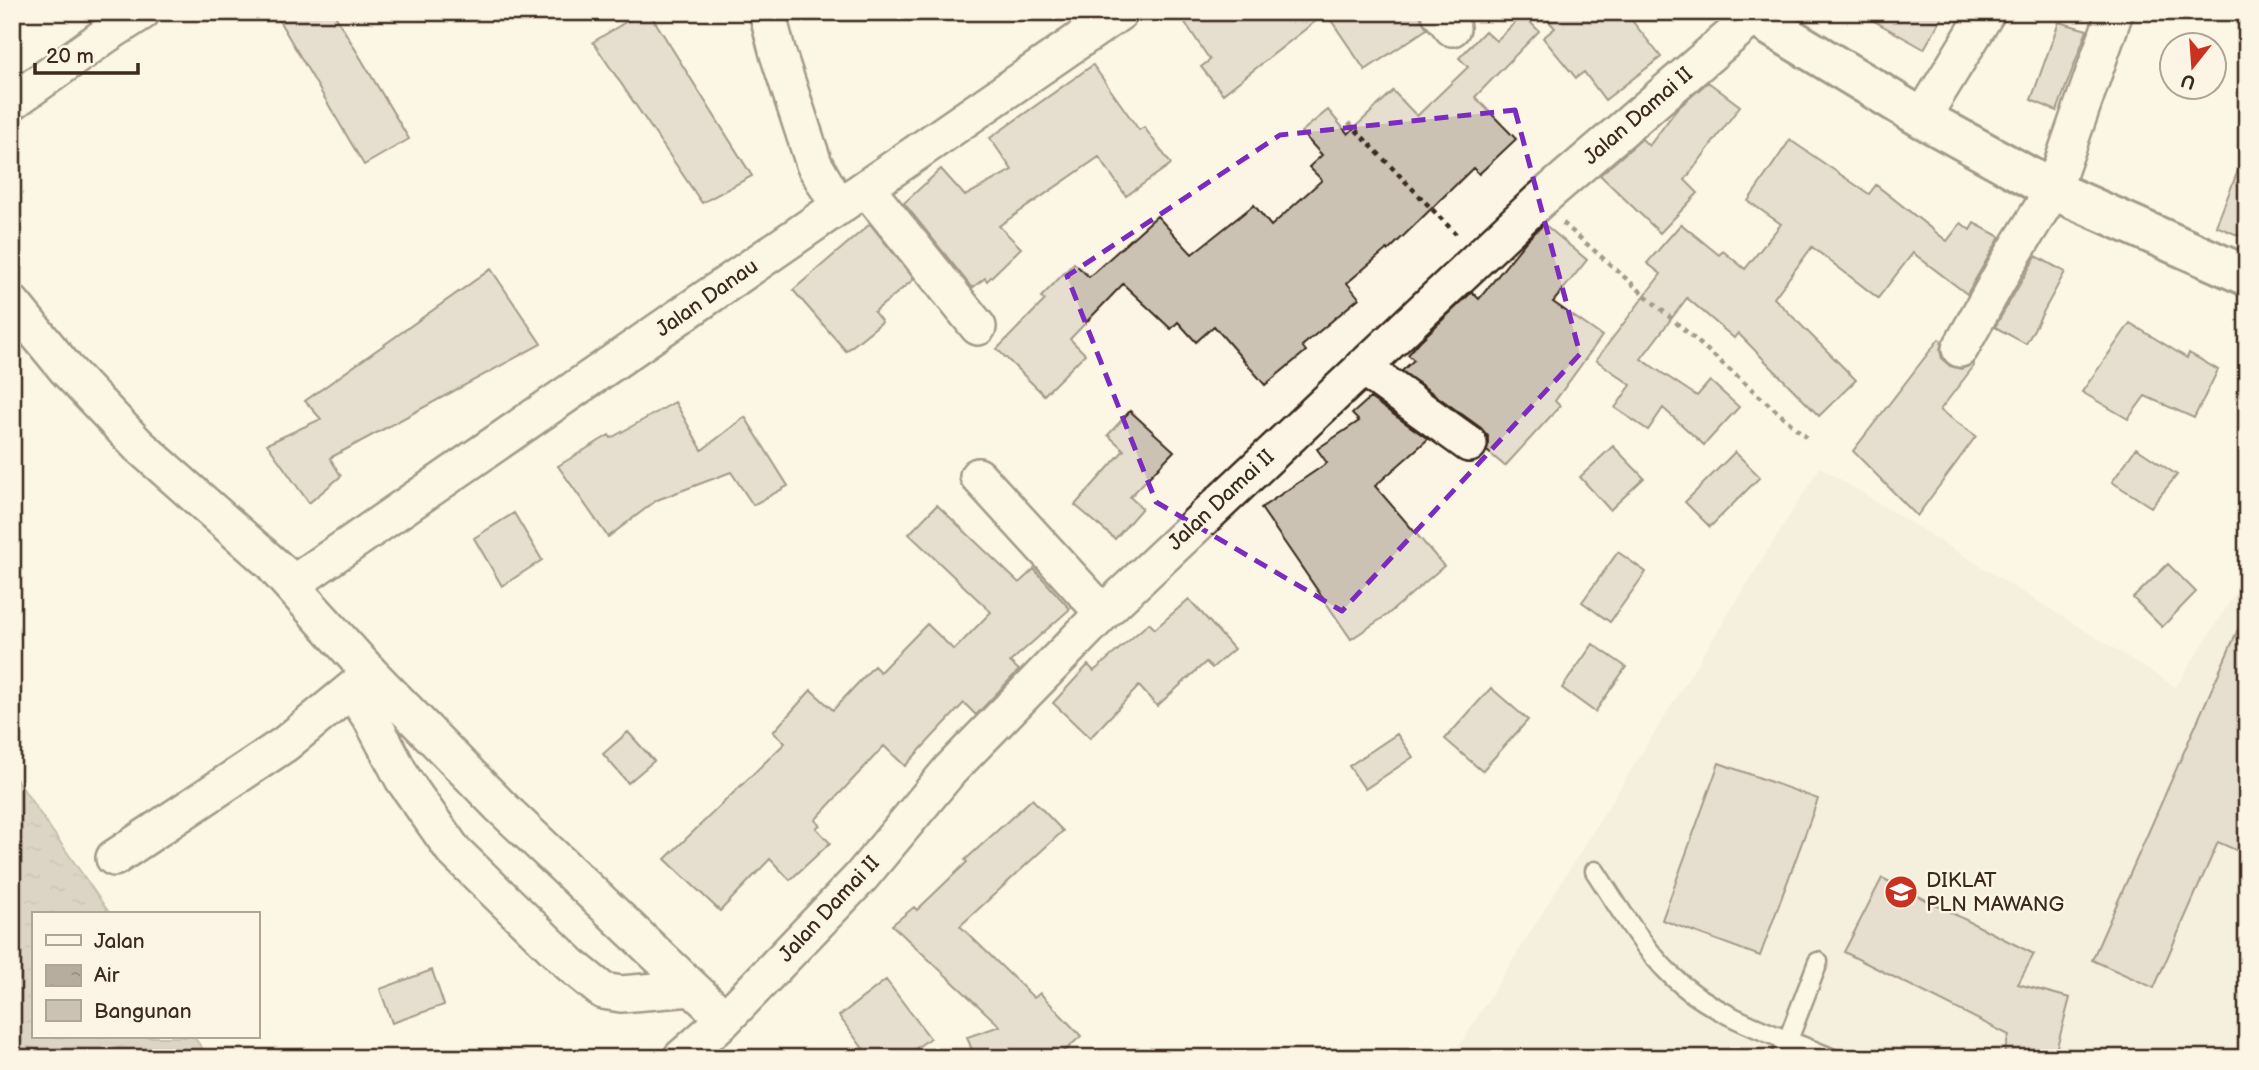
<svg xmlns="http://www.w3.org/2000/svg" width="2259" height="1070" font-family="'Balsamiq Sans',sans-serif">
<defs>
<pattern id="water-ripples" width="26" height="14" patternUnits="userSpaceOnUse" patternTransform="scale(1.75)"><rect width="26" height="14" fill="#b7ad9e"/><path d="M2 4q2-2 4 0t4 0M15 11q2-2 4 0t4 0" fill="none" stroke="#968d80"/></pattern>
</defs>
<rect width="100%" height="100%" fill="#fcf5e5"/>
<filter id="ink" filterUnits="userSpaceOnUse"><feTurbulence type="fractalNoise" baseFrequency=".0143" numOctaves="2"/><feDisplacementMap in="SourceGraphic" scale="14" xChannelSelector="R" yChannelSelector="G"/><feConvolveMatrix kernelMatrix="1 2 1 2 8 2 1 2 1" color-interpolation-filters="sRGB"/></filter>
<g filter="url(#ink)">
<path fill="#eee6d6" d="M1820,467L2176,687L2247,575V1058H1452Z"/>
<path fill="url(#water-ripples)" stroke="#85796b" stroke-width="2" d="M12,773L110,914H33V1037H194L209,1058H12Z"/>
<path fill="#ccc2b3" stroke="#3b2a1e" stroke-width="2" d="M274,12H333L409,139L364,165Z
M642,12H649L752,176L702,203L593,42Z
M1178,12H1419L1427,29L1365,70L1326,13L1223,94L1201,67L1210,60Z
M1540,12H1625L1661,57L1605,100L1584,72L1576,78L1543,38L1555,28Z
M1858,12H1945L1924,49Z
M1523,15L1539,31L1475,97L1516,139L1479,174L1473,168L1388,251L1387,249L1347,283L1359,298L1302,346L1306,351L1265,385L1214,326L1196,342L1178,322L1171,329L1123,284L1070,339L1085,354L1044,395L997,349L1045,300L1041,297L1074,263L1089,277L1157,216L1192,254L1254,205L1271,226L1322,180L1309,167L1322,155L1301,132L1328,110L1348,134L1393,91L1417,116L1468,67L1459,58L1485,31L1496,41Z
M2059,22L2087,30L2057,111L2031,100Z
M1093,65L1139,130L1144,127L1171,164L1126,196L1099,157L999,226L1021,248L987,281L985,278L972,288L904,203L941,169L965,196L1012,170L990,138Z
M1708,82L1740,106L1685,180L1698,193L1660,233L1600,175L1642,139L1649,146L1677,109Z
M1790,140L1869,194L1876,185L1947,241L1961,223L1970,230L1974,223L2000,237L1967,294L1913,253L1878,298L1812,247L1774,298L1856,380L1819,416L1738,333L1734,338L1687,298L1641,359L1697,396L1710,381L1739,407L1704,445L1663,408L1648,430L1615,408L1631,385L1596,360L1661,274L1647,263L1681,224L1719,255L1723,251L1745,269L1781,224L1748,201Z
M2245,153H2247V239L2216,226Z
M870,224L914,279L874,312L882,322L846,351L793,290Z
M1544,224L1587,260L1553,302L1602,336L1555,401L1560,406L1505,466L1487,451L1488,436L1481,428L1402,371L1414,360L1408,355L1420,341L1472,292L1479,299L1526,241Z
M2036,256L2065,272L2026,344L1995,327Z
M491,269L541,344L330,458L341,476L309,503L267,444L321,419L305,401Z
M2130,323L2187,358L2189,353L2218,370L2194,418L2145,396L2128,419L2082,392Z
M1939,339L1942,341L1940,350L1942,359L1950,366L1961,369L1973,364L1974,366L1940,410L1976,436L1917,516L1853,451Z
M1370,398L1428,439L1375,486L1444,566L1387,615L1351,639L1261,508L1327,463L1317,449L1359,421L1352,414Z
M675,402L702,450L745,417L788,486L753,505L731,472L657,500L608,537L558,466L609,435L611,438Z
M1130,411L1174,451L1130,497L1142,508L1115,539L1075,505L1124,450L1108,435Z
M1613,446L1644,478L1610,510L1580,477Z
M2136,448L2177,475L2151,507L2112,482Z
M1735,452L1760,477L1710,527L1685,502Z
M937,505L1019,583L1034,569L1070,609L1010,662L1019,670L976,715L964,703L905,766L884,746L815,820L820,825L816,828L830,843L790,880L770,859L720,911L665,859L785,743L773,732L811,690L833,710L874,666L880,672L927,624L954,650L991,612L909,534Z
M514,513L542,560L502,586L474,538Z
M1618,552L1646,572L1610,622L1582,602Z
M2168,564L2196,592L2162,627L2133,598Z
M1189,599L1234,649L1212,668L1206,662L1157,706L1139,686L1090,738L1053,703L1088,665L1094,671L1149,623L1155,629Z
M2247,609V855L2218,842L2154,988L2092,960Z
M1593,644L1626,667L1595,712L1562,688Z
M1491,688L1528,720L1482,771L1445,739Z
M628,732L654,761L628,783L603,754Z
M1397,734L1413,757L1365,789L1349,766Z
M1719,763L1818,799L1760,956L1662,920Z
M1032,799L1063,831L960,926L1034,998L1040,993L1081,1036L1057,1058H975L967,1037L1000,1026L892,925L914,907L917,910L967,862L965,860Z
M1882,878L2034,954L2018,984L2070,998L2054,1058H2003L2009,1035L1844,952Z
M432,970L444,1005L392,1023L380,989Z
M886,980L930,1038L903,1058H870L839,1016Z"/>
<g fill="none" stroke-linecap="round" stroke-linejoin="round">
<defs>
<path id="service" d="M1595,871C1618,906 1640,944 1670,974C1713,1017 1777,1035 1831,1058
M1781,1058L1818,962"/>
<path id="minor" d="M767,12L778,54L814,164L839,207
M1439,12L1452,28
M12,102L106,35L142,12
M1922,118L1987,12
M866,188L978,327
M12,303L66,369L138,445L294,583L1120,12
M1960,349L2006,266L2053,190L2115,12
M1362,367L1469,444
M978,476L1103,613
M276,569L371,674L500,806L725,1019L681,1058
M351,690L372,720L403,779L453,850L571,965L603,991L621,994L692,988
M114,858L285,744L368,676
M725,1019L861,877L950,770L1103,613L1538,202L1753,17"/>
<path id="primary" d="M1747,12L1922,118L2053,190L2247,276"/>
</defs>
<use href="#service" stroke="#3b2a1e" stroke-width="23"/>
<use href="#minor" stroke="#3b2a1e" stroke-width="40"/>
<use href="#primary" stroke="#3b2a1e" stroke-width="44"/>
<path stroke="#3b2a1e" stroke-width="4.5" stroke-dasharray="5 5" stroke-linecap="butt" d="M1349,123L1456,234
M1563,223L1806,437"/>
<use href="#service" stroke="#fcf5e5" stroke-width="18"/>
<use href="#minor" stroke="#fcf5e5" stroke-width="35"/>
<use href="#primary" stroke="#fcf5e5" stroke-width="38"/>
</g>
</g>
<path d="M0 0H2259V1070H0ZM1515,110L1580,354L1342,611L1156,502L1067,276L1280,135Z" fill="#fcf5e5" fill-opacity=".55" fill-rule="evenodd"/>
<path fill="none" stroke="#7b2cbf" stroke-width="5" stroke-dasharray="14 9" stroke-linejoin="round" d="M1515,110L1580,354L1342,611L1156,502L1067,276L1280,135Z"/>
<defs>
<symbol id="school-disc" viewBox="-11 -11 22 22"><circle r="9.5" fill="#c8321e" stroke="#fcf5e5"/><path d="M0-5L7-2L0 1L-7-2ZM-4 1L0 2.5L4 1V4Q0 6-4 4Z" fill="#fff"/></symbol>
</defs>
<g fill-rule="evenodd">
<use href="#school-disc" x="1882" y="873" width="38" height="38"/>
</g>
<g text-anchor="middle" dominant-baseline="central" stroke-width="5" stroke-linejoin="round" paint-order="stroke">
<g font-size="21" fill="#3b2a1e" stroke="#fcf5e5">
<text transform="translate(1638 116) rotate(-41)">Jalan Damai II</text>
<text transform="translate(707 298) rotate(-35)">Jalan Danau</text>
<text transform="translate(1221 500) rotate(-43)">Jalan Damai II</text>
<text transform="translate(829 909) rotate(-47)">Jalan Damai II</text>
</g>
<g font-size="21" fill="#3b2a1e" stroke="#fcf5e5" text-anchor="start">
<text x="1926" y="880">DIKLAT<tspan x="1926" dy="24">PLN MAWANG</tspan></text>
</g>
</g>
<rect width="2259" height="1070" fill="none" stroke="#fcf5e5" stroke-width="42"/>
<rect x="21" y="21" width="2217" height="1028" fill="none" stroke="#3b2a1e" stroke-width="2.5" filter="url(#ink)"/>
<rect x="32" y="912" width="228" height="126" fill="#fcf5e5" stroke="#afa495" stroke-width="2"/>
<rect x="46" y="935" width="35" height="10" fill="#fcf5e5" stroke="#afa495" stroke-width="2"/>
<text x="94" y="948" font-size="21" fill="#3b2a1e">Jalan</text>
<rect x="46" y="965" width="35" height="21" fill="url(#water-ripples)" stroke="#afa495" stroke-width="2"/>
<text x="94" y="982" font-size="21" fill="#3b2a1e">Air</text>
<rect x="46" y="1000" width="35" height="21" fill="#ccc2b3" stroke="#afa495" stroke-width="2"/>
<text x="94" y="1018" font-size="21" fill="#3b2a1e">Bangunan</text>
<g transform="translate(2193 66) rotate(197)"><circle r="33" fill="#fcf5e5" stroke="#afa495" stroke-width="2"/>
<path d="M0-5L12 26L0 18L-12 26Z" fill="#c8321e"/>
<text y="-10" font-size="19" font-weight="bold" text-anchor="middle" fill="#3b2a1e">U</text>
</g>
<path d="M35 63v10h103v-10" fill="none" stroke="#3b2a1e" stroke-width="3.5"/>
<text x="46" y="63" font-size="21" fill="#3b2a1e" stroke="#fcf5e5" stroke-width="5" paint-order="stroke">20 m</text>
</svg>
